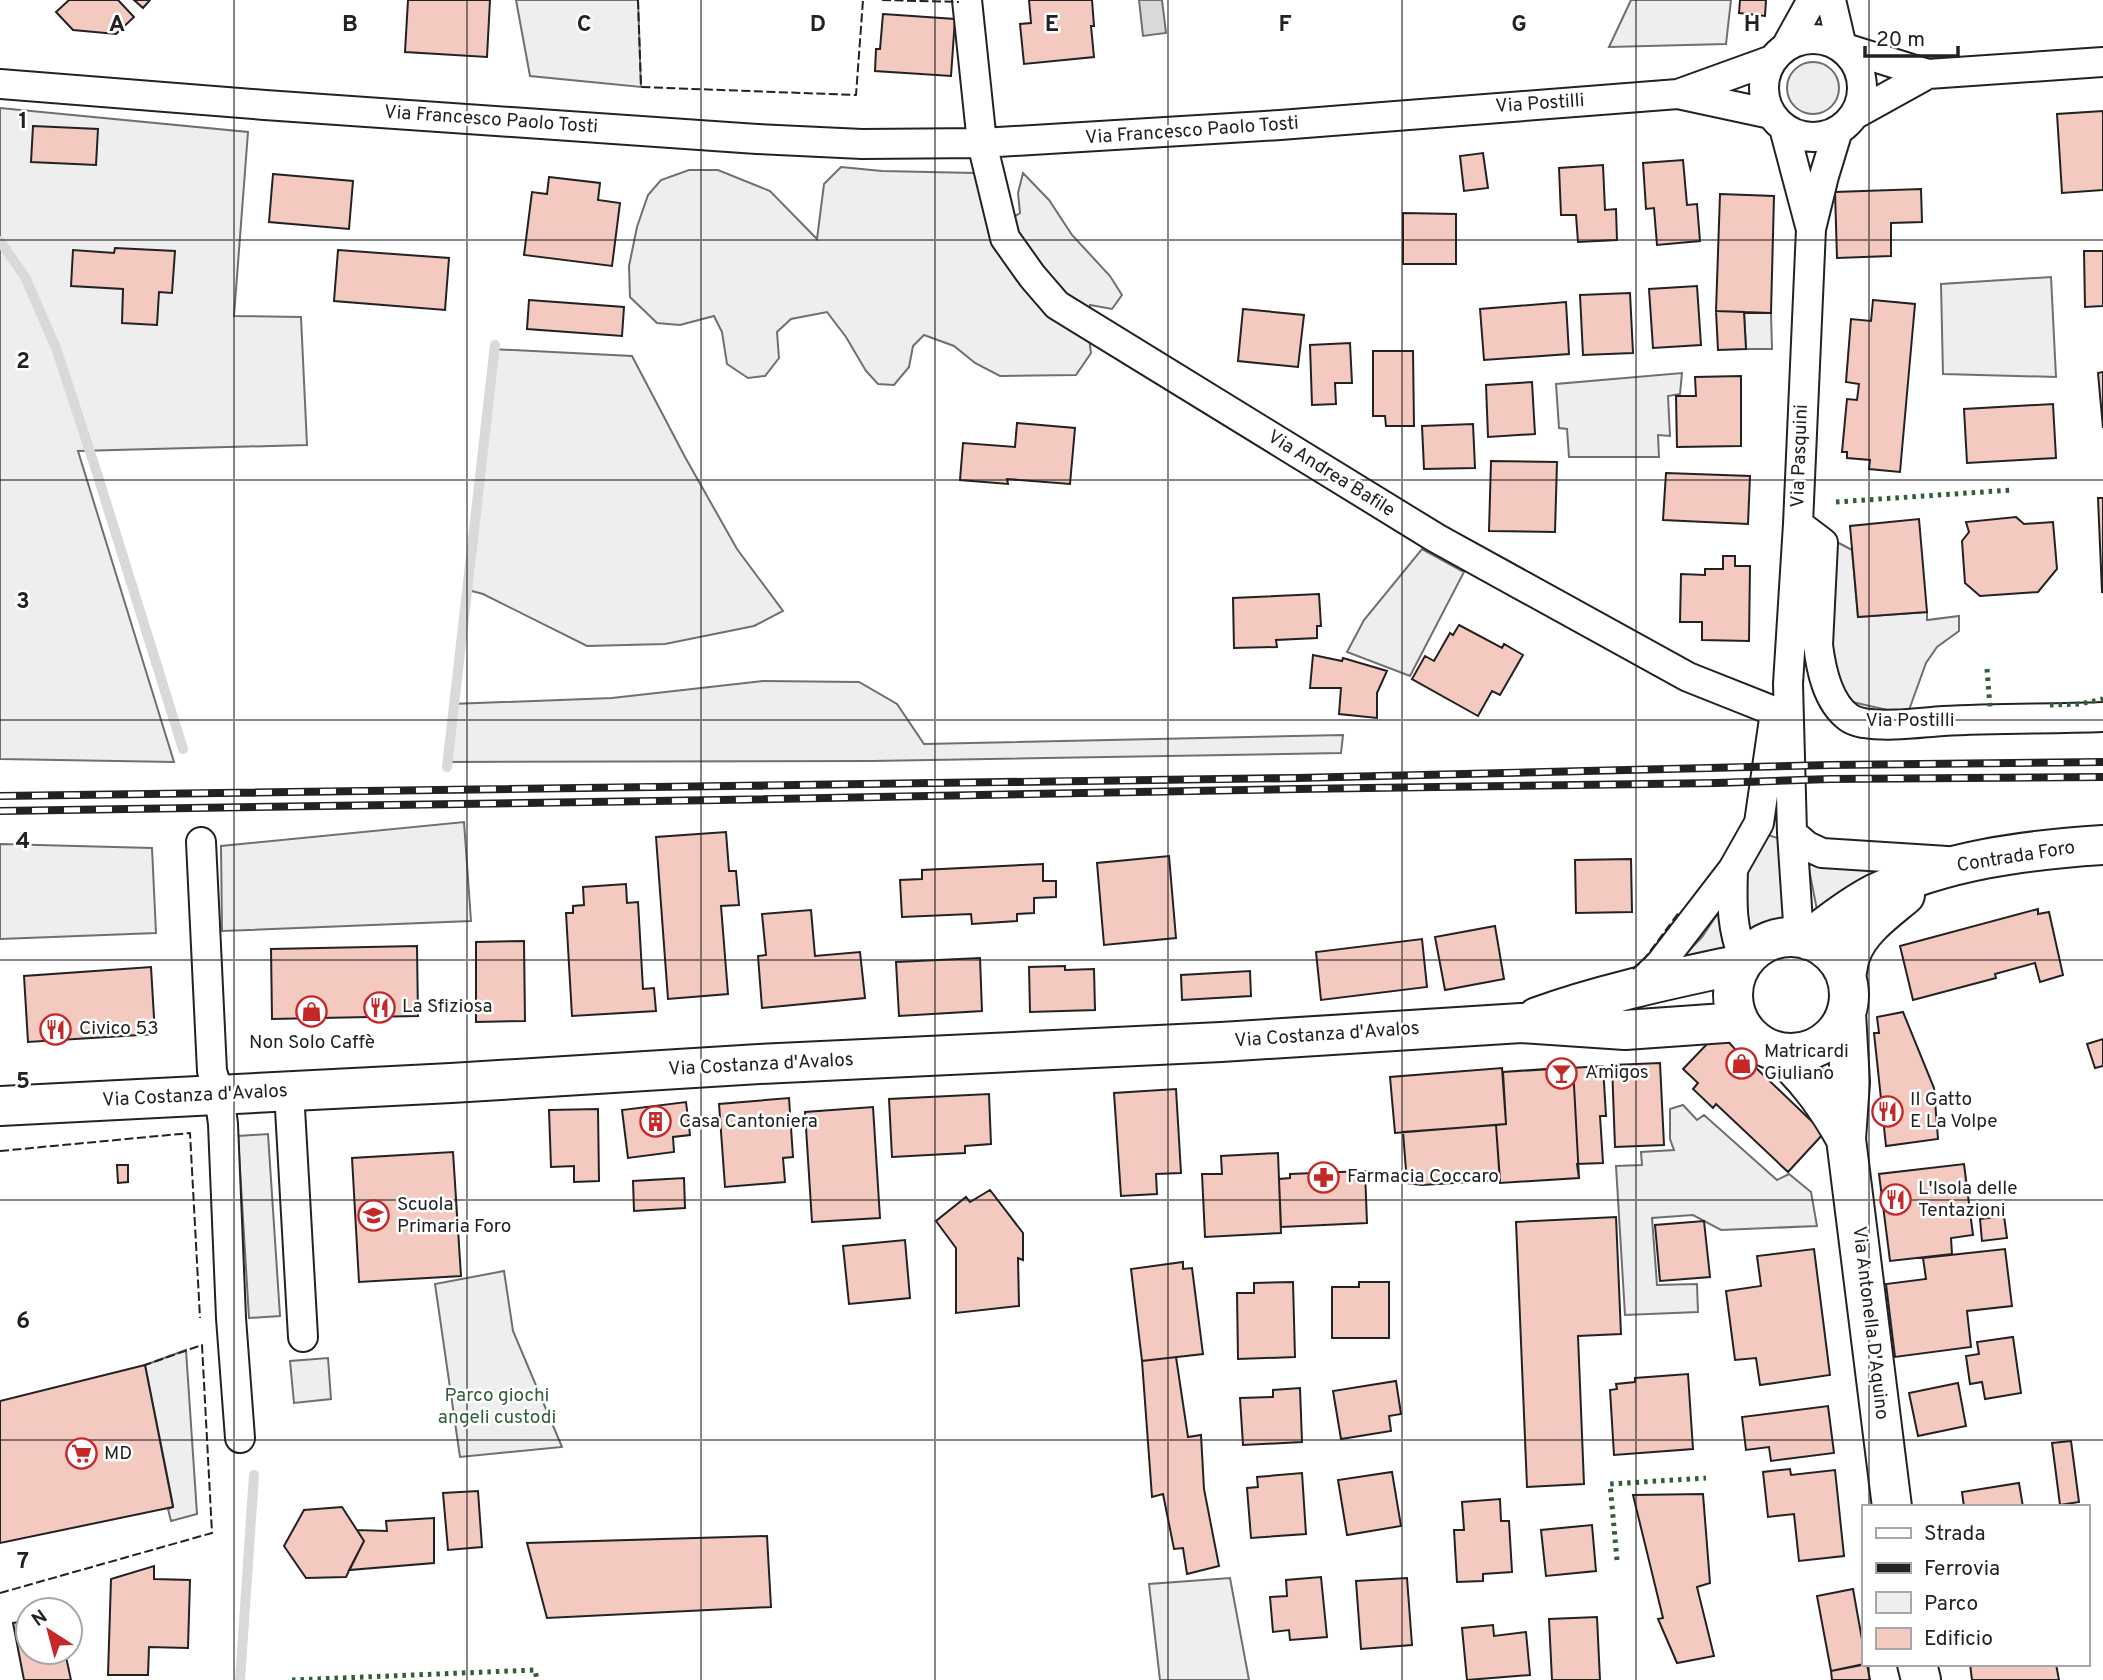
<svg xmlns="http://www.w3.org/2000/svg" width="2103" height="1680" font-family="Overpass,sans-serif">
<rect width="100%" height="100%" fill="#fff"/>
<path fill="#eee" stroke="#6f6f6f" stroke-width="2" d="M516,0H638L641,87L530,76Z
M1631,0H1731L1726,44L1609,47Z
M1787 88a26 26 0 1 1 52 0a26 26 0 1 1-52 0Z
M0,108L248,132L234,316L301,317L307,445L78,451L174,762L0,759Z
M841,167L882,171L975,173L991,232L1020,213L1018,193L1023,173L1049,200L1072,235L1110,276L1122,295L1112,309L1090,305L1089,338L1091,353L1076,375L1000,376L975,363L954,346L924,335L913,346L909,367L894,385L878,384L866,371L846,337L827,312L791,319L777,332L779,358L765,376L748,378L727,364L722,332L714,316L680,325L657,323L630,297L629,266L637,227L648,195L661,180L689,170H718L770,191L817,239L824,184Z
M2051,277L2056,377L1943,374L1941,284Z
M1744,312L1771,313L1772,349H1746Z
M491,349L632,356L685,457L737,549L783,611L754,626L665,644L587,646L483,594L464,589Z
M1682,373L1680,394L1668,396L1670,436L1658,435L1659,457H1569L1567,429L1559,428L1556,384Z
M1835,541L1852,550L1858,617L1927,612V620L1959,616V631L1937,647L1926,663L1909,710L1892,711L1852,702L1830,679Z
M1422,549L1464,572L1410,676L1347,652L1364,620Z
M763,681L859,682L897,704L924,744L1343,735L1341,753L872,761L444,762L451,704L612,698Z
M464,822L471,921L222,931L221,846Z
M1768,835L1781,839L1787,919L1745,939L1744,880L1753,860Z
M0,844L152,848L156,933L0,939Z
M1808,864C1839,870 1867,868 1898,865L1817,910Z
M1722,907L1726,948L1675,965L1702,937Z
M1683,1105L1697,1120L1704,1115L1777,1180L1789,1174L1811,1192L1817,1226L1721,1230L1693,1215L1652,1218L1657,1285L1697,1284L1698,1312L1625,1315L1616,1166L1642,1165L1641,1152L1674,1150L1670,1139V1109Z
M268,1134L280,1316L249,1318L238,1136Z
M504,1271L513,1331L562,1447L460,1457L435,1284Z
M186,1350L197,1514L171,1521L168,1509L173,1507L172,1500L145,1365Z
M328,1358L331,1399L294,1403L290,1361Z
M1230,1578L1249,1680H1160L1149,1584Z"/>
<path fill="#d9d9d9" stroke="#6f6f6f" stroke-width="2" d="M1139,0H1162L1166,33L1143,36Z"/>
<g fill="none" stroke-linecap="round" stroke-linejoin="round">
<path stroke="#d9d9d9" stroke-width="10" d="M0,241L25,277L56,348L96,470L183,749
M447,767L495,345
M240,1680L254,1475"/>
</g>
<path fill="#f3c9c0" stroke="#222" stroke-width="2" d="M69,0H118L134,17L116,34L73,30L56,12Z
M134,0H150L143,8Z
M408,0H490L487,57L405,52Z
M1029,0H1092L1094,26H1091L1094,57L1024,64L1020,24L1031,23Z
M1740,0H1766L1765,16L1739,13Z
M883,14L955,19L951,76L875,71L876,49H880Z
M2103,111V190L2062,193L2057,114Z
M33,126L98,129L96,165L31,162Z
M1483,153L1488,188L1464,191L1460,156Z
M1683,160L1687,205L1697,204L1700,241L1657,245L1654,208L1646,209L1643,163Z
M1603,165L1605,210L1616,209L1617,240L1578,242L1576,215H1561L1559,168Z
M273,174L353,181L349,229L269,222Z
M549,177L600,183L598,200L620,203L612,266L524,255L532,192L547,194Z
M1921,189L1922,222L1891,223V256L1837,258L1835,192Z
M1720,194L1774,196L1771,313L1716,311Z
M1403,213L1456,214V264H1403Z
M115,248L175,251L172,293L159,292L157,325L122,323L123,289L71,286L73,250L114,253Z
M338,250L449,258L445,310L334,301Z
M2084,251H2103V306L2085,307Z
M1697,286L1701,345L1653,348L1649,289Z
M1630,293L1633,353L1583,355L1580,295Z
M529,300L624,307L622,336L527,329Z
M1873,300L1915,304L1900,472L1869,469L1870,460L1847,458V452H1842L1847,399L1857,400L1859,384L1846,382L1851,319L1871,321Z
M1566,302L1569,354L1484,360L1480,309Z
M1243,309L1304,315L1298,367L1238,361Z
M1716,311L1744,312L1746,349L1718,350Z
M1350,343L1352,383H1335L1336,404L1312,405L1310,345Z
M1373,351H1413L1414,426H1386L1385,416H1373Z
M2103,372V428L2098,373Z
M1741,376V446L1677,447L1676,396H1696L1695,377Z
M1532,382L1535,434L1488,437L1486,385Z
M2053,404L2056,458L1967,463L1964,409Z
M1017,423L1075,428L1070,484L1007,479L1008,484L960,480L963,443L1015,447Z
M1473,424L1475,468L1424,469L1422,426Z
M1491,461L1557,462L1555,532L1489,531Z
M1666,473L1750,476L1748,524L1663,520Z
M2098,498H2103V592H2102Z
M2016,517L2024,524L2053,522L2057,569L2038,592L1980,596L1965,583L1962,541L1969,532L1966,522Z
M1919,519L1927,612L1858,617L1850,526Z
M1723,556H1735V566H1750L1749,641L1702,640V622H1680L1681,574L1705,575V569H1723Z
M1319,594L1321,626H1317V638L1276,640L1277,647L1234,648L1233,598Z
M1459,625L1502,648L1504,644L1523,655L1500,695L1492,691L1478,716L1412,679L1425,656L1434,661L1450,633L1453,635Z
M1313,655L1342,661L1343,658L1387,671L1377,693V718L1339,714L1341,688H1310Z
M726,832L729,871H736L739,905L721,906L728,994L668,999L656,837Z
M1169,856L1176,938L1104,945L1097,863Z
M1631,859L1632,912L1576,913L1575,860Z
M1043,864V881H1056V897L1034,898V913L1017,914V921L972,924L971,914L902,917L900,880L922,879V870Z
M626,884L627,903L638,902L643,989L654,988L656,1011L572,1016L566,913H573V906L584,905L583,887Z
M2038,909V914L2049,912L2063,975L2040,982L2035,963L1995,974L1996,978L1913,1000L1900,946Z
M811,910L815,956L860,952L865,998L762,1008L758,956L766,955L762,914Z
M1495,926L1504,979L1445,990L1435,937Z
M1422,939L1427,987L1321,1000L1316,952Z
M524,941L525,1021L476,1022V942Z
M417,946L418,1016L272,1019L271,949Z
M980,958L982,1011L899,1016L896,962Z
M1065,966V970L1094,969L1095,1010L1030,1012L1029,967Z
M151,967L155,1034L28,1042L24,976Z
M1250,971L1251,996L1182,1000L1181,975Z
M1903,1012L1934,1088L1938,1139L1886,1146L1874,1033H1879L1877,1017Z
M2103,1039V1066L2095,1068L2087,1044Z
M1729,1042L1824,1133L1788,1172L1716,1104L1713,1108L1693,1089L1698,1083L1683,1069L1708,1043Z
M1660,1063L1664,1145L1615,1147L1612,1065Z
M1603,1066L1606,1116H1600L1603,1163L1577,1164L1579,1178L1500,1183L1496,1125L1506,1124L1503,1072Z
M1573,1067L1579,1178L1500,1183L1496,1125L1506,1124L1503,1072Z
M1502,1068L1506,1124L1395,1133L1390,1077Z
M1176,1089L1181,1173L1156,1174L1157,1194L1121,1196L1114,1093Z
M989,1094L991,1144L965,1146V1153L892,1157L889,1099Z
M789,1098L793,1157L783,1158L785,1182L725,1187L719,1104Z
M686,1102L690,1135L673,1137L674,1152L628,1158L622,1110Z
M873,1107L880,1218L812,1222L805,1112Z
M598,1109L599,1181L574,1182V1166L551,1167L549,1110Z
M1496,1125L1500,1180L1422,1185L1407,1183L1403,1132Z
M453,1152L461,1276L359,1282L352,1158Z
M1278,1153L1281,1233L1205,1237L1202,1174H1222L1221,1156Z
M1964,1164L1973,1235L1951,1238L1952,1254L1890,1261L1879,1174Z
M117,1165H128V1182L118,1183Z
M1365,1171L1367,1223L1281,1227L1279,1179L1290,1178V1174Z
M684,1178L685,1208L634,1211L633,1181Z
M990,1190L1023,1233V1260L1018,1258L1019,1306L956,1313V1248L936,1221L966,1197L970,1202Z
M2004,1216L2007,1238L1982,1241L1980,1219Z
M1616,1217L1621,1334L1578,1336L1584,1484L1527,1487L1516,1222Z
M1704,1221L1710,1277L1660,1281L1655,1225Z
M905,1240L910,1298L849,1304L843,1246Z
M1814,1249L1830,1375L1760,1385L1756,1358L1735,1360L1726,1291L1761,1286L1757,1256Z
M2005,1249L2012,1306L1967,1311L1971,1347L1895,1357L1886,1284L1926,1279L1923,1258Z
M1183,1262V1269L1192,1268L1203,1354L1142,1361L1131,1269Z
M1293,1282L1295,1357L1238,1359L1237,1293H1254V1283Z
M1359,1282H1389V1338H1332V1287H1359Z
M2013,1337L2021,1393L1985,1399L1982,1382L1970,1384L1966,1356L1979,1354L1977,1342Z
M1176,1357L1188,1437L1201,1435L1204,1489L1219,1566L1187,1574L1183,1548L1174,1549L1163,1494L1152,1497L1142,1361Z
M145,1365L173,1507L0,1543V1401Z
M1688,1374L1693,1449L1614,1455L1610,1390L1617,1389L1616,1384L1635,1382V1378Z
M1396,1381L1401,1414L1389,1416L1391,1431L1341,1439L1333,1391Z
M1958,1383L1966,1426L1918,1436L1909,1393Z
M1300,1388L1302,1442L1243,1445L1240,1398L1273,1397V1390Z
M1828,1406L1834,1453L1771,1461L1769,1447L1746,1450L1742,1417Z
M2071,1441L2079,1502L2060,1505L2052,1443Z
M1790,1469L1791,1475L1835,1470L1844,1556L1799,1561L1794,1514L1768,1517L1763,1472Z
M1392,1472L1401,1526L1347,1535L1338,1480Z
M1302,1473L1306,1534L1251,1538L1247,1488L1258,1487L1257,1477Z
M2019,1483L2023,1507H1964L1962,1492Z
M478,1491L482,1547L448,1550L443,1493Z
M1703,1494L1710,1583L1697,1587L1714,1656L1677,1663L1658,1619L1663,1618L1633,1495Z
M1500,1499L1501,1521H1509L1512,1572L1483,1574V1581L1457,1582L1454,1530H1464L1462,1502Z
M342,1507L364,1541L346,1577L306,1578L284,1546L304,1510Z
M434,1518V1563L349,1570L364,1541L357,1530L387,1531L386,1521Z
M1592,1525L1596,1571L1546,1576L1541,1530Z
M767,1536L771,1607L547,1618L527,1543Z
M154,1566V1579L190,1580L188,1648L149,1647L148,1675H108L111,1579Z
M1321,1577L1327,1637L1290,1640L1289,1630L1273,1632L1270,1597L1287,1596L1286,1580Z
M1407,1578L1412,1645L1361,1649L1356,1581Z
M1853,1589L1863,1645L1864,1664L1831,1671L1817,1596Z
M1597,1617L1600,1680H1552L1549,1619Z
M28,1620V1652H65L71,1680H24L13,1623Z
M1493,1625L1494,1636L1526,1632L1530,1675L1467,1680L1462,1628Z
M1867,1664L1870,1680H1832L1831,1671Z
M1970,1664H2056L2059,1680H1972Z"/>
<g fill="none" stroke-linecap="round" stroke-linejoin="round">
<defs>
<path id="minor" d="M967,0L982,143L1005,238L1032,276L1057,305L1436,538L1688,677L1776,712
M1831,0L1842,47
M1764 88a49 49 0 1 1 98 0a49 49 0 1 1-98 0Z
M1787,45L1812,0
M1842,47L1928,74L2103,62
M0,84L265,105L757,139L862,144L982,143L1280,125L1678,94L1772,60
M1678,94L1771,114
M1854,115L1928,74
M1784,128L1810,226
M1798,524L1823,543L1818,645C1821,669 1827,701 1848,717C1852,720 1858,722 1863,723C1889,727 1916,723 1943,721C1996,718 2050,719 2103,717
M1792,833L1807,846L1822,853L1947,861
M201,842L212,1071L219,1094L223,1124L231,1318L240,1438
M1733,869C1732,905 1731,926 1744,960
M1799,937L1792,833L1788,684L1798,524L1811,229L1824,176L1838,130
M1636,987L1660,964L1733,869L1759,823L1775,712
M289,1091L303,1337"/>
<path id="secondary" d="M1537,1017C1603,993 1672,979 1741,964
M0,1106L451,1083L759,1064L1221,1042L1521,1023L1625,1030L1739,1022"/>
<path id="primary" d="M1733 995a58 58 0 1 1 116 0a58 58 0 1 1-116 0Z
M1808,940C1829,923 1851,906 1874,894C1946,860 2025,850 2103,845
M1846,976C1848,969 1848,961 1851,954C1860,929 1886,911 1905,895
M1846,1013L1850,1082L1846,1139L1892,1507
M1779,1052C1808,1079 1827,1105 1846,1139
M1917,1664L1921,1680"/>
</defs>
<use href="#minor" stroke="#222" stroke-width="32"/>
<use href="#secondary" stroke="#222" stroke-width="42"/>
<use href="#primary" stroke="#222" stroke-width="42"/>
<use href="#minor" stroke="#fff" stroke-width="28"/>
<use href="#secondary" stroke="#fff" stroke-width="38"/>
<use href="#primary" stroke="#fff" stroke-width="38"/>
<defs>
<path id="rail" d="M0,796L1297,778L1830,765L2103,762
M0,811L718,800L1297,789L1717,783L1830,779L2103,777"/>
</defs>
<use href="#rail" stroke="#222" stroke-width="8"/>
<use href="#rail" stroke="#fff" stroke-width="5" stroke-dasharray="16" stroke-linecap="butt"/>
<path stroke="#2f5e38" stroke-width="5" stroke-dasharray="3.5 5" stroke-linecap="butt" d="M1836,502L2012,490
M1987,669L1990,707H1994
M2050,705L2080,704L2103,699
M1617,1560L1610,1484L1706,1478
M292,1680L535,1670L537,1680"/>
<path stroke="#222" stroke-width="2" stroke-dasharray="9 3.5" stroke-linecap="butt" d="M638,0L641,87L856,95L863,0
M882,0L959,2
M1633,969L1645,958L1680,911
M0,1151L190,1133L200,1318
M0,1593L212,1533L202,1345L145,1365"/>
</g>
<path fill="none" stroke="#222" stroke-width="2" stroke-opacity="0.55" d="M234,0V1680M467,0V1680M701,0V1680M935,0V1680M1168,0V1680M1402,0V1680M1636,0V1680M1869,0V1507M0,240H2103M0,480H2103M0,720H2103M0,960H2103M0,1200H2103M0,1440H2103M1869,1664V1680"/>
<defs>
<symbol id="restaurant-ring" viewBox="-11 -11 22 22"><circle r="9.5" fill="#fff" stroke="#c62828" stroke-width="1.5"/><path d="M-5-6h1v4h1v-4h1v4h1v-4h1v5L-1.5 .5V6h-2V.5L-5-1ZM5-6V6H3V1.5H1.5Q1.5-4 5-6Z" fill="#c62828"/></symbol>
<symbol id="shop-ring" viewBox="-11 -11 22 22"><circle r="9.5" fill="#fff" stroke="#c62828" stroke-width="1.5"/><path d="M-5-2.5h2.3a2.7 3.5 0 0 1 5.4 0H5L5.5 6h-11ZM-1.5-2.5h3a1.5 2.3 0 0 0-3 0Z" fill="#c62828"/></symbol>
<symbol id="bar-ring" viewBox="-11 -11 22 22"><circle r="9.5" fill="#fff" stroke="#c62828" stroke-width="1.5"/><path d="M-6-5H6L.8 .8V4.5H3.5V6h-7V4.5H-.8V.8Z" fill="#c62828"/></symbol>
<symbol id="building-ring" viewBox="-11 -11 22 22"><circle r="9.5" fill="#fff" stroke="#c62828" stroke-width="1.5"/><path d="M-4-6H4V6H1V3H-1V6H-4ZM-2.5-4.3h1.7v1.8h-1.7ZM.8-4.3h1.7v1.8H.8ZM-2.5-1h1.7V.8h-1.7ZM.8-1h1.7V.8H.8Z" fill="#c62828"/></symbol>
<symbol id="pharmacy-ring" viewBox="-11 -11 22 22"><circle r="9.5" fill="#fff" stroke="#c62828" stroke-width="1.5"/><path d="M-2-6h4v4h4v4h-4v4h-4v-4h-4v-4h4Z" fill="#c62828"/></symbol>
<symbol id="school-ring" viewBox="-11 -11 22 22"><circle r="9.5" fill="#fff" stroke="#c62828" stroke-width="1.5"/><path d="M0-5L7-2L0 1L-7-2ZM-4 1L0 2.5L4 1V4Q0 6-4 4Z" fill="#c62828"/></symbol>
<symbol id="supermarket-ring" viewBox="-11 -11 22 22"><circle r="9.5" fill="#fff" stroke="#c62828" stroke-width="1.5"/><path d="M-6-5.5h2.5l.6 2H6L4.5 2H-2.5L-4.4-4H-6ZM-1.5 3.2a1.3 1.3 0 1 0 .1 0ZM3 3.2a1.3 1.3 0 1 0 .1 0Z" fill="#c62828"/></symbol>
</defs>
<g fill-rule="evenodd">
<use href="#restaurant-ring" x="362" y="990" width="35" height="35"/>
<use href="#shop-ring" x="294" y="994" width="35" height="35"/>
<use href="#restaurant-ring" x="38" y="1012" width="35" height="35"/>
<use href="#shop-ring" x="1724" y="1046" width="35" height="35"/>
<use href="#bar-ring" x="1544" y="1056" width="35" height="35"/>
<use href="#restaurant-ring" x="1870" y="1094" width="35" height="35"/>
<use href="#building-ring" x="638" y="1104" width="35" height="35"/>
<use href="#pharmacy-ring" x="1306" y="1160" width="35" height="35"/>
<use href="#restaurant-ring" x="1878" y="1182" width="35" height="35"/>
<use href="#school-ring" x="356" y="1198" width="35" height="35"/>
<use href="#supermarket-ring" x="64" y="1436" width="35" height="35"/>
</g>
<g text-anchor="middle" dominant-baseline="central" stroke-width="5" stroke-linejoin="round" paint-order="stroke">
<g font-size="19" fill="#222" stroke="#fff">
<text transform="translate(1540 104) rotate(-4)">Via Postilli</text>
<text transform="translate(491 120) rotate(4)">Via Francesco Paolo Tosti</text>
<text transform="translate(1192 131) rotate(-4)">Via Francesco Paolo Tosti</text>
<text transform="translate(1800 456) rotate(-88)">Via Pasquini</text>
<text transform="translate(1331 474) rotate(32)">Via Andrea Bafile</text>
<text x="1910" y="721">Via Postilli</text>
<text transform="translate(2016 857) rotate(-9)">Contrada Foro</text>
<text transform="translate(1327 1035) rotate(-4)">Via Costanza d'Avalos</text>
<text transform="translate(761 1065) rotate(-3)">Via Costanza d'Avalos</text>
<text transform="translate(195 1096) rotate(-3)">Via Costanza d'Avalos</text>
<text transform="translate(1870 1323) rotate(83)">Via Antonella D'Aquino</text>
</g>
<g font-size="19" fill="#222" stroke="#fff" text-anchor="start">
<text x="402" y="1007">La Sfiziosa</text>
<text x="79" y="1029">Civico 53</text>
<text x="312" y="1043" text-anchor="middle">Non Solo Caffè</text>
<text x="1764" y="1052">Matricardi<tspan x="1764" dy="22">Giuliano</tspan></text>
<text x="1585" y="1073">Amigos</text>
<text x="1910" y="1100">Il Gatto<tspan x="1910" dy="22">E La Volpe</tspan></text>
<text x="679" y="1122">Casa Cantoniera</text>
<text x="1347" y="1177">Farmacia Coccaro</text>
<text x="1918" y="1189">L'Isola delle<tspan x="1918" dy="22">Tentazioni</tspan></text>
<text x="397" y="1205">Scuola<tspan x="397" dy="22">Primaria Foro</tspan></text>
<text x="104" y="1454">MD</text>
</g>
<g font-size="19" fill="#2f5e38" stroke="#fff">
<text x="497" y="1396">Parco giochi<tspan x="497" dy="22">angeli custodi</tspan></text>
</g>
</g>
<g font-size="23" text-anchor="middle" font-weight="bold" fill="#222" stroke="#fff" stroke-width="5" stroke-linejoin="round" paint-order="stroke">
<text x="117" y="31">A</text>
<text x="350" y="31">B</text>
<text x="584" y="31">C</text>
<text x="818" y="31">D</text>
<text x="1052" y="31">E</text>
<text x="1285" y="31">F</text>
<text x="1519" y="31">G</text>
<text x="1752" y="31">H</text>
<text x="23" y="128">1</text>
<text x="23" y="368">2</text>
<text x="23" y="608">3</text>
<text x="23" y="848">4</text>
<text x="23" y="1088">5</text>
<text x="23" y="1328">6</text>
<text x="23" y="1568">7</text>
</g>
<rect x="1862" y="1505" width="228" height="161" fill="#ffffff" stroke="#a7a7a7" stroke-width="2"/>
<rect x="1876" y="1528" width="35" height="10" fill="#ffffff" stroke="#a7a7a7" stroke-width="2"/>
<text x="1924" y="1540" font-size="21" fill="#222222">Strada</text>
<rect x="1876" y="1563" width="35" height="10" fill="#222222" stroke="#a7a7a7" stroke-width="2"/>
<text x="1924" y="1575" font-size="21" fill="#222222">Ferrovia</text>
<rect x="1876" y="1592" width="35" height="21" fill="#eeeeee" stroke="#a7a7a7" stroke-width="2"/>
<text x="1924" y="1610" font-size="21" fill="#222222">Parco</text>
<rect x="1876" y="1628" width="35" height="21" fill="#f3c9c0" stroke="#a7a7a7" stroke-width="2"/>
<text x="1924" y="1645" font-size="21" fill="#222222">Edificio</text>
<g transform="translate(49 1631) rotate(324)"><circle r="33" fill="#ffffff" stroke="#a7a7a7" stroke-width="2"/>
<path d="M0-5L12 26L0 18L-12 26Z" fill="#c62828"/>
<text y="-10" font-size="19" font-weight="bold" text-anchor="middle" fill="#222222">N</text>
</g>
<path d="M1865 46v10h93v-10" fill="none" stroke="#222222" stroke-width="3.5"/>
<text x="1876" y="46" font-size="21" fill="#222222" stroke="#ffffff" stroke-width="5" paint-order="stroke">20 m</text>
</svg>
